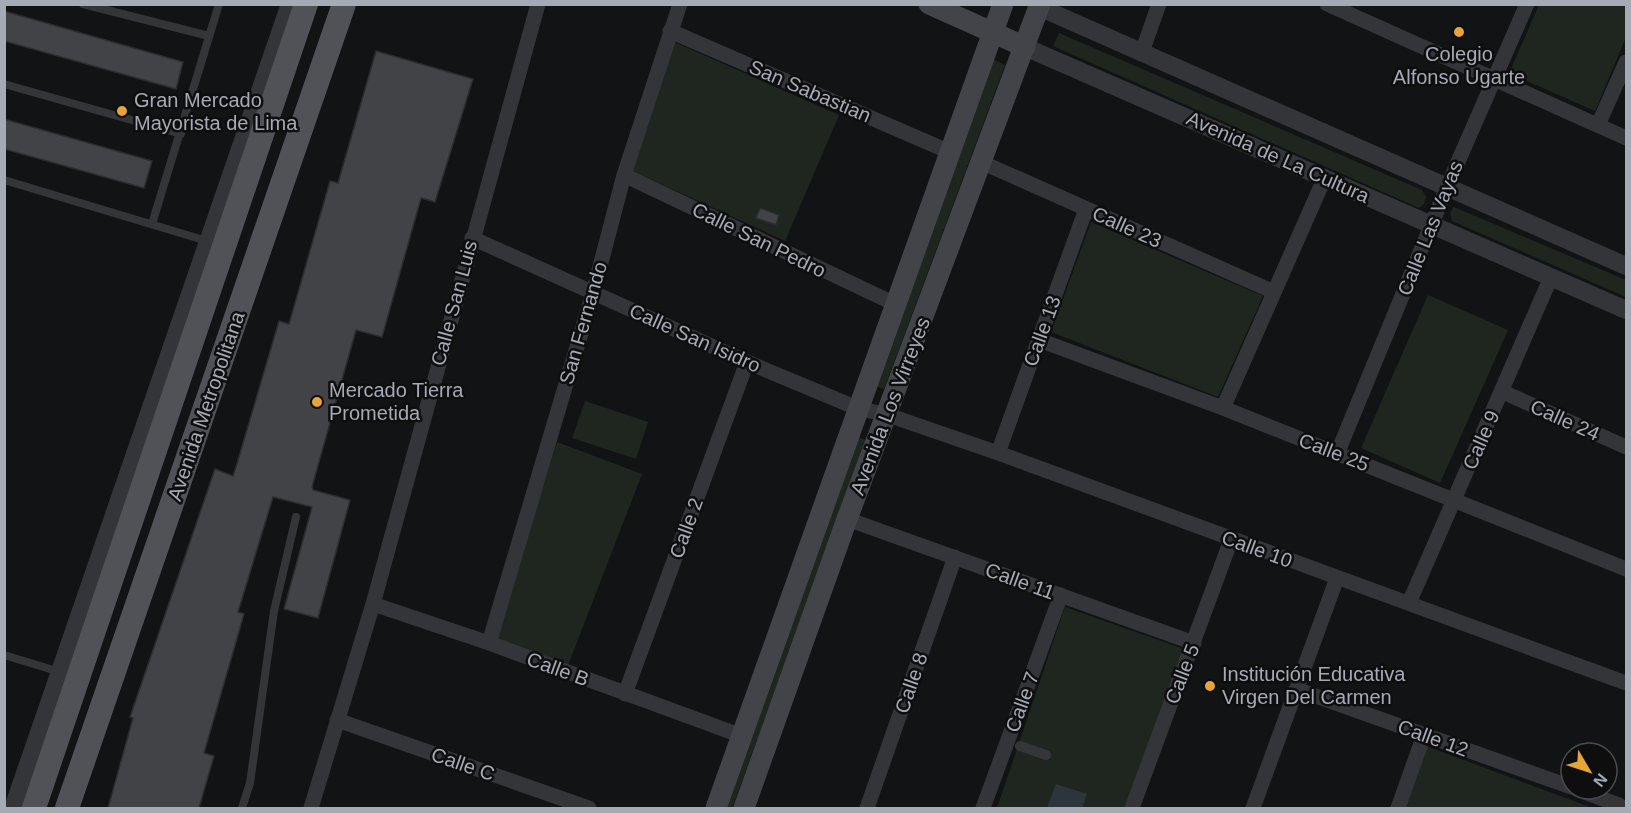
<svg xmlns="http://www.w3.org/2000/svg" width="1631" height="813" font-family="Arial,sans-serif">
<rect width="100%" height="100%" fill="#121314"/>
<path fill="#1f2620" d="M1539,5H1626V37L1595,111L1509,73Z
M1059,33L1422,190L1426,197L1424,204L1419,208L1053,46Z
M674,42L839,115L785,241L633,171Z
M990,58L1005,65L884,389L872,385Z
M1454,207L1626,280V297L1452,221L1450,212Z
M1091,222L1263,296L1218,397L1051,332Z
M1428,295L1508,330L1440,483L1361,448Z
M585,401L648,422L636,459L572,438Z
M853,436L867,440L732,808H718Z
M557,442L642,474L567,668L500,643L496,637Z
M1065,607L1184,649L1126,808H997Z
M1426,746L1593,808H1403Z"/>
<path fill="#2d353c" d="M1056,784L1087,794L1082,808H1047Z"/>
<path fill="#414347" stroke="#2d2d30" stroke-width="1.5" d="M4,11L183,62L176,89L4,41Z
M376,51L473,79L435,202L421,198L382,337L356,330L312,487L313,490L350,500L318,618L284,609L312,507L273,497L238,612L244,614L204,753L214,756L199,808H108L133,718L130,717L215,469L233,476L236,467L279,321L289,324L330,181L338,183Z
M4,119L152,161L144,188L4,149Z
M760,208L779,215L776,225L756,218Z"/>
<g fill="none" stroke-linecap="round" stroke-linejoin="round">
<path stroke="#343539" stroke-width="8" d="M83,4L209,36
M4,84L181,134
M4,180L207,241
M152,224L219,4
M4,655L60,672
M242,808L250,783L274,611L296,517"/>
<path stroke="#343539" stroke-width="10" d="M1020,746L1046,755"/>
<path stroke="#343539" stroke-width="15" d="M1327,4L1626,138
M670,31L950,152
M1142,52L1159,4
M1598,125L1626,62
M981,162L1274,292
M624,175L895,304
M472,238L747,362L857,408L888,415L998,453L1626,683
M1039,340L1223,408L1626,569
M1503,392L1626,447
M1223,408L1325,177
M998,453L1086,209
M1337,454L1447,187L1527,4
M847,519L1194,643
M1409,603L1551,277
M373,604L489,643L742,736
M489,643L593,293L624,175L680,4
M1296,689L1571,787
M625,694L747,362
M337,720L589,808
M1576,789L1619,805
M311,808L373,604L538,4
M867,808L955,557
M983,808L1061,595
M1132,808L1231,540
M1253,808L1337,578
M1398,808L1424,735"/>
<path stroke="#343539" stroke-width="18" d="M1039,7L1626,266
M1025,47L1626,310
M13,808L290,4"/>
<path stroke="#424449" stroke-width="21" d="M929,4L1025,47
M716,808L1003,4
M744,808L847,519L1040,4"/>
<path stroke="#505258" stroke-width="24" d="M34,808L306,4
M67,808L344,4"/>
</g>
<g fill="#e8a537" stroke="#0e0e0f" stroke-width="2">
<circle cx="1459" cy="32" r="6"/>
<circle cx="122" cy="111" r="6"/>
<circle cx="317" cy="402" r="6"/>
<circle cx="1210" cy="686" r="6"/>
</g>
<g text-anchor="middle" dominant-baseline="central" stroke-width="5" stroke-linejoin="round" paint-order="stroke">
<g font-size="20" fill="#a5aab4" stroke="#0e0e0f" text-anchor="start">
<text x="1459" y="54" text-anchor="middle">Colegio<tspan x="1459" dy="23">Alfonso Ugarte</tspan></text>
<text x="134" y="100">Gran Mercado<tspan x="134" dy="23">Mayorista de Lima</tspan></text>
<text x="329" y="390">Mercado Tierra<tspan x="329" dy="23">Prometida</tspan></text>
<text x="1222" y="674">Institución Educativa<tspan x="1222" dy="23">Virgen Del Carmen</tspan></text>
</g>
<g font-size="20" fill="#a5aab4" stroke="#0e0e0f">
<text transform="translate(810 91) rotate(23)">San Sabastian</text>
<text transform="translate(1278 157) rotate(24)">Avenida de La Cultura</text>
<text transform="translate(1127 227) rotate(24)">Calle 23</text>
<text transform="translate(1430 228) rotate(-68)">Calle Las Vayas</text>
<text transform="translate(759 240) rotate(26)">Calle San Pedro</text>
<text transform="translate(454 303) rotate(-75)">Calle San Luis</text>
<text transform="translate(583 323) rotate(-74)">San Fernando</text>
<text transform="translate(1042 331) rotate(-70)">Calle 13</text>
<text transform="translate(695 338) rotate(24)">Calle San Isidro</text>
<text transform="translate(206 406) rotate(-71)">Avenida Metropolitana</text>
<text transform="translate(890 406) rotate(-69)">Avenida Los Virreyes</text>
<text transform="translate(1565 420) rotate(24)">Calle 24</text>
<text transform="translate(1481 440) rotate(-66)">Calle 9</text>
<text transform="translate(1334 452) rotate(21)">Calle 25</text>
<text transform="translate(686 528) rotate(-70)">Calle 2</text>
<text transform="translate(1257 549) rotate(20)">Calle 10</text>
<text transform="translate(1020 581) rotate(20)">Calle 11</text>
<text transform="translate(558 669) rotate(20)">Calle B</text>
<text transform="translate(1182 674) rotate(-69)">Calle 5</text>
<text transform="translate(911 683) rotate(-71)">Calle 8</text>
<text transform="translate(1022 702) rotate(-70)">Calle 7</text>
<text transform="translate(1433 738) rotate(20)">Calle 12</text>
<text transform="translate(463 764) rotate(19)">Calle C</text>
</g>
</g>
<rect width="1631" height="813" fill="none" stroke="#a5aab4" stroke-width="12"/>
<g transform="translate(1589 771) rotate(129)"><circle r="28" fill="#0e0e0f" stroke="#4a4c51" stroke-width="1.5"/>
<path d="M0-4.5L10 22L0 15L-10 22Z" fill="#e8a537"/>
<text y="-9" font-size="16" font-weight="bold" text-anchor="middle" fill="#a5aab4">N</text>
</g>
</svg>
